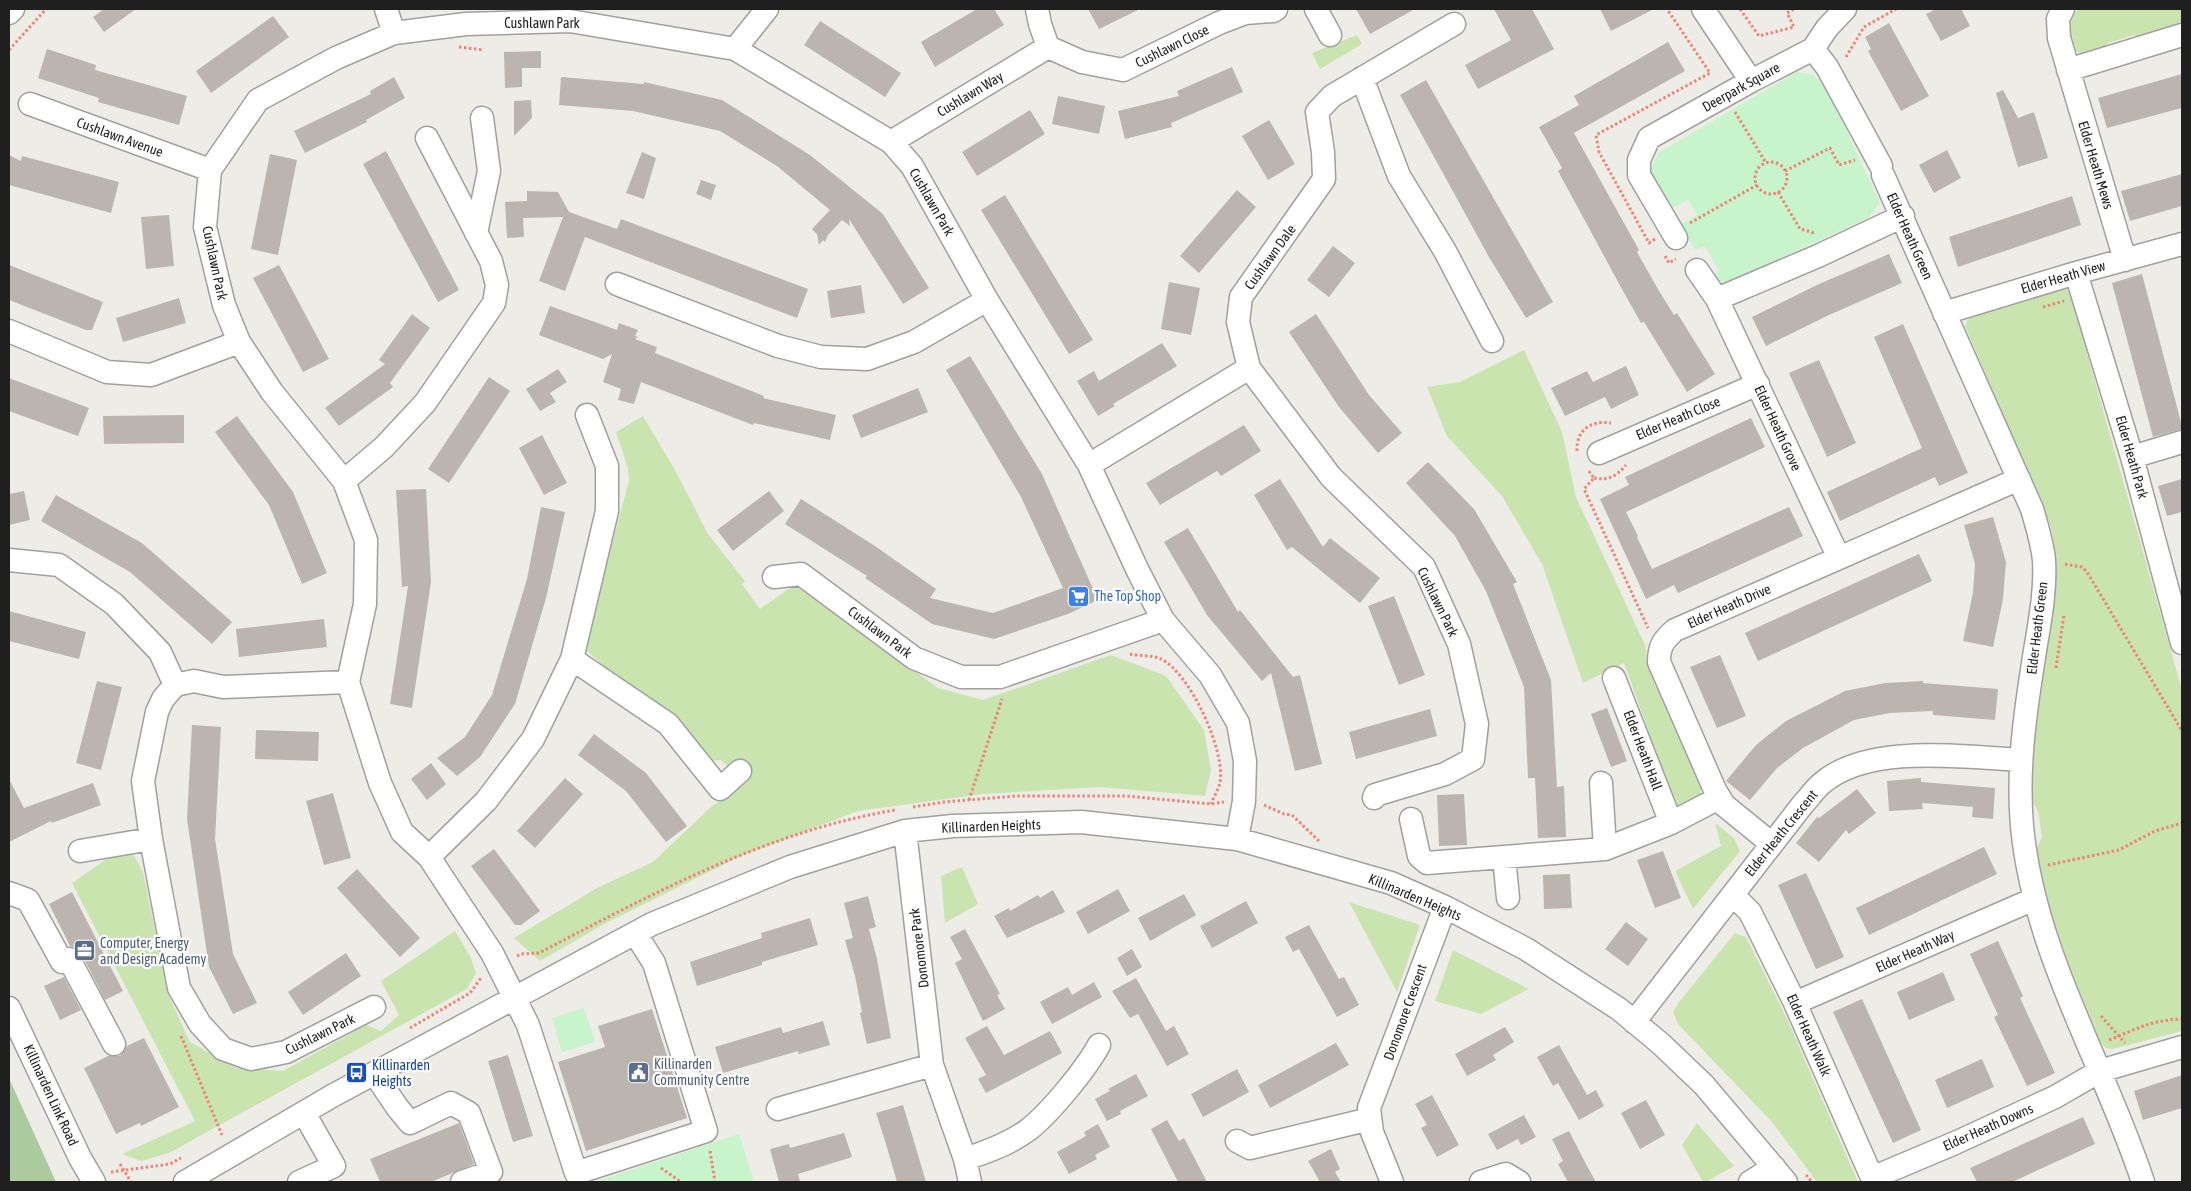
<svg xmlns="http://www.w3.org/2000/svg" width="2191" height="1191" font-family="'Asap Condensed',sans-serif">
<rect width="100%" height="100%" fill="#eeece6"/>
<path fill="#cae4b0" d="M2079,9H2182V31L2147,40L2134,35L2108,43L2101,53C2095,54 2087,56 2081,54C2071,50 2068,31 2070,22C2072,17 2076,12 2079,9Z
M1357,35L1362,44L1320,69L1312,53Z
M2060,288L2067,290L2071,296L2182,690V1031L2113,1049L2106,1048L2101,1043L2072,975L2056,930L2041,878L2036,850L2042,837L2038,811L2031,800V756L2054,568V543L2051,527L1965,326L1969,316Z
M1524,350L1562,432L1576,497L1645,645L1648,665L1702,787L1699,799L1682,809L1674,802L1624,663L1583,683L1542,564L1502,496L1447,436L1427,387L1460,382Z
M643,416L675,470L708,534L745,581L742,584L760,609L793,586L810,594L938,688L983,700L1111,655L1166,676L1204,730L1211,770L1205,796L1100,787L983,794L858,811L739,857L606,923L540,961L514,938L597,888L653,862L711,807L745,784L721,760L708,761L670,711L614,675L587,651L602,581L629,481L628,468L616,432Z
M1715,823L1734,838L1740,851L1693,909L1675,871L1721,846Z
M133,854L143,872L168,994L190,1042L237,1068L283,1071L366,1025L381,1031L399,1015L381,981L455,931L470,956L476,973L467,989L169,1153L141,1161L122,1154L195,1121L72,883L108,858Z
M962,867L978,904L945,923L941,876Z
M1349,902L1420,925L1397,992Z
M1735,933L1746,937L1788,1021L1858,1182H1817L1772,1122L1678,1024L1673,1012L1679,1002Z
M1453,950L1529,989L1481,1014L1435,1001Z
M1697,1123L1734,1166L1706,1182H1703L1682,1145Z"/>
<path fill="#abca9e" d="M9,1079L13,1087L56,1182H9Z"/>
<path fill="#c7f4ca" d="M1797,72L1812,74L1826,86L1880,203L1868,218L1728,282L1712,281L1709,277L1719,271L1705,246L1695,250L1680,225L1697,215L1688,200L1671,209L1650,173L1658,153Z
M584,1008L595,1042L562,1052L552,1018Z
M739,1134L754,1182H595Z"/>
<path fill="#bcb5af" d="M104,9H136L104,32L93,17Z
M977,9H994L1004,25L935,67L921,42Z
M1088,9H1140L1099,29Z
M1356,9H1415L1370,34Z
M1494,9H1532L1554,49L1478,89L1465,65L1511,40Z
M1600,9H1654L1611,31Z
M1936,9H1961L1970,26L1941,41L1926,14Z
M273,16L289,37L211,93L196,71Z
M820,21L901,73L885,97L804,45Z
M1889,23L1929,96L1901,111L1868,51L1871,49L1865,37Z
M1668,42L1685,71L1574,133L1639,250L1637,252L1659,291L1674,315L1677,313L1715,374L1687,392L1644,322L1641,323L1623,291L1558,171L1562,168L1539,127L1579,105L1574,96Z
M47,49L96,65L95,70L187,96L179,125L98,102L99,98L38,78Z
M541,51V68H522V87L505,88L504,52Z
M1232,67L1243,92L1171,123L1172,127L1125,139L1118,111L1179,96L1177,91Z
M2182,74V108L2107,128L2098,98Z
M394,77L405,98L366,120L367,122L305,153L294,131L371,94L370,91Z
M561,77L644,84V82L722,100L810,155L883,214L929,288L903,304L849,219L850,226L842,220L828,235L825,242L823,240L819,245L817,234L812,229L830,210L777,166L720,131L633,111L559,105Z
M1426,80L1553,302L1526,318L1489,257L1400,95Z
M2003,90L2018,118L2034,112L2048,158L2018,167L1996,93Z
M1058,96L1105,106L1099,134L1052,124Z
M531,100L532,118L514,136V101Z
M1030,110L1045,134L977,176L962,152Z
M1269,120L1295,164L1268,180L1242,136Z
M1947,150L1961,178L1934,193L1919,165Z
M386,151L459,290L438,302L363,164Z
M642,152L656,158L644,199L626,193Z
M270,154L297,160L278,255L251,249Z
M9,155L21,161L22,156L119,182L111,213L9,185Z
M2182,174V206L2130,221L2121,191Z
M701,180L716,185L711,200L696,194Z
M1237,190L1256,207L1199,273L1180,256Z
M527,191L558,192L569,212L617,229L621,219L808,289L797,318L585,237L565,291L539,281L563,217L523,218L524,237L507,238L505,202L527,201Z
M1005,195L1093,340L1069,354L981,210Z
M2072,196L2081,225L1958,267L1949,237Z
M169,215L174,266L146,269L141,217Z
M1333,246L1355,263L1329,297L1307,280Z
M1889,254L1902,283L1829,315L1766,346L1752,317L1819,284Z
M9,265L103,302L92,330H86L9,300Z
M279,265L329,359L303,372L253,278Z
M2142,274L2182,426V429L2153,437L2112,283Z
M1169,282L1200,288L1191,335L1161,329Z
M861,285L865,313L831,318L827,291Z
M179,298L186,323L123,342L116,318Z
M550,306L617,330L619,323L638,330L635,336L638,337L635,339L657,347L655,353L764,396L763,398L836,415L830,440L754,423L753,425L641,382L634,404L618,400L621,389L603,382L612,354L603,359L539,335Z
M412,314L430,328L390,383L393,387L339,426L325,408L385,364L379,360Z
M1316,314L1369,395L1402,433L1378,453L1339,407L1289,332Z
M1903,324L1968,473L1939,486L1935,477L1840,521L1827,492L1922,448L1874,337Z
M1162,343L1177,366L1113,404L1115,406L1098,416L1077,381L1094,371L1099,381Z
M970,356L1042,474L1098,600L1068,614L994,639L932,624L865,578L867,576L785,524L801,499L875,546L936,589L930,598L993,613L1063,588L1021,497L946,370Z
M1819,360L1856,443L1827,457L1789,373Z
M1626,366L1639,395L1611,409L1605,397L1565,416L1551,388L1587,371L1593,382Z
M558,369L567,382L550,393L556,402L540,411L526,389Z
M489,377L510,391L449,483L428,469Z
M9,378L89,408L78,436L9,411Z
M918,388L928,412L861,438L852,415Z
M184,415V443L104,444L103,416Z
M237,416L293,492L327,573L302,584L269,505L215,432Z
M1751,418L1765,447L1626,512L1638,536L1637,537L1652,569L1789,507L1803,536L1678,593L1674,585L1646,599L1600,499L1629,485L1625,477Z
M1244,425L1261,451L1221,476L1217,471L1160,505L1146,483Z
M542,435L567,483L544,495L519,448Z
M1428,462L1474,509L1517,582L1513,584L1551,680L1557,787L1564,786L1566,837L1538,838L1535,778H1528L1524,687L1486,591L1455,536L1406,483Z
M1280,479L1323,547L1330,538L1380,578L1360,603L1292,547L1287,550L1254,495Z
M2182,479V512L2167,516L2158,486Z
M426,489L431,582L412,708L390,704L408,586L402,587L396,490Z
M24,491L30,520L9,525V494Z
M769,491L784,511L733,551L717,530Z
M56,495L142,543L232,622L212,644L130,572L41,521Z
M541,507L565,512L546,598L515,704L480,757L457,776L437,758L465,737L492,695L527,579Z
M1993,517L2006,562L2003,599L1993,647L1963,641L1973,592L1975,564L1964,525Z
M1188,528L1238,612L1240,610L1293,677L1300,675L1322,764L1295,771L1271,673L1262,681L1207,615L1164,542Z
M1919,554L1932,581L1758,661L1745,633Z
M1394,596L1425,675L1399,685L1368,606Z
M9,611L86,632L79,659L9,641Z
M324,619L327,647L239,657L236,629Z
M1720,655L1746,716L1717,728L1690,667Z
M97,681L122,687L101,770L76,763Z
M1923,681V683L1998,689L1995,720L1933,715V711L1890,713L1854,720L1803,748L1777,768L1750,800L1726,781L1756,745L1786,721L1845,691L1885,683Z
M1607,708L1627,761L1611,767L1591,714Z
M1430,709L1437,736L1356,759L1349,732Z
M192,725L221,727L215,839L233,954L257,1003L233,1014L209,967L187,819Z
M256,730L319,732L318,761L255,759Z
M594,734L646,773L687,826L666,842L626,791L578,755Z
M431,763L446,784L427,800L411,779Z
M565,778L583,794L535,848L517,831Z
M1921,778V782L1995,788L1993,819L1972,817L1973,807L1922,803L1923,809L1889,811L1887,781Z
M9,779L24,808L93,783L101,805L52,823L51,821L9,842Z
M1857,789L1876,813L1849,834L1846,830L1819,862L1796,843L1817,817L1819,818Z
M333,793L351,858L324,865L306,801Z
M1464,794L1467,845L1439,846L1437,795Z
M1984,847L1997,874L1869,935L1856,908Z
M494,849L540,911L521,925H515L471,866Z
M1663,851L1681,898L1655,908L1637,860Z
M357,869L420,938L400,957L337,888Z
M1806,873L1844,957L1816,969L1778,885Z
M1570,874L1572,908L1544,909L1543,875Z
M1118,889L1130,911L1088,934L1076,912Z
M1053,890L1065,912L1007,938L994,916L1009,908L1010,911L1038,895L1040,898Z
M72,892L123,991L105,1000L81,953L76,948L70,946L49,904Z
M1184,894L1196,915L1150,941L1138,918Z
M868,896L876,927L869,929L877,959L891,1038L867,1044L860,1013L862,1012L855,976L845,940L853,938L844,903Z
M1246,901L1258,923L1212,948L1200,926Z
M810,918L818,945L762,962V965L697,986L690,962L762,938L761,933Z
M1626,922L1648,939L1628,966L1605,949Z
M1309,925L1339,979L1344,977L1359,1005L1337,1017L1299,949L1293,952L1285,937Z
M965,929L1000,994L997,995L1005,1009L983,1021L955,963L962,959L950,937Z
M1998,941L2023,996L2020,998L2055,1073L2027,1086L1994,1017L1998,1015L1970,954Z
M1132,949L1142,967L1127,976L1117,958Z
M346,953L361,976L303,1015L288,992Z
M1943,972L1955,1000L1909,1020L1897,992Z
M64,977L81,1010L60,1020L44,986Z
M1136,978L1166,1031L1174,1026L1189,1054L1167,1066L1138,1014L1130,1018L1112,991Z
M1094,982L1102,997L1052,1024L1040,1002L1068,987L1072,995Z
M1862,999L1921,1130L1893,1143L1833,1012Z
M652,1009L687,1118L586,1151L558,1062L605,1047L598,1026Z
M823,1021L830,1045L799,1054L798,1051L723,1073L715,1047L781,1027L783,1033Z
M987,1026L1004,1055L1050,1031L1062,1053L986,1093L978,1079L986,1075L965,1038Z
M1505,1027L1514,1042L1493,1055L1496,1060L1467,1076L1455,1054Z
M144,1038L179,1107L141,1126L140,1123L116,1134L84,1068L108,1056H120L127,1046Z
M1336,1043L1349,1065L1270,1108L1258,1085Z
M1559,1045L1587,1095L1596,1090L1604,1106L1579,1120L1558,1083L1553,1086L1537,1057Z
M508,1055L533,1136L513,1142L488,1061Z
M1982,1059L1994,1087L1947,1108L1935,1080Z
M1237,1069L1249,1092L1203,1117L1191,1094Z
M1136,1074L1148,1096L1120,1111L1121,1114L1107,1121L1095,1099L1110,1091L1108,1089Z
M2182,1075V1108L2143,1120L2134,1091Z
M1432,1095L1459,1145L1437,1157L1421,1128L1427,1125L1415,1104Z
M1646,1100L1665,1135L1640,1149L1621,1113Z
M903,1105L913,1138L926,1182H897L886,1144L876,1113Z
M1524,1115L1536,1137L1521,1145L1518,1139L1497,1150L1488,1134Z
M2083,1117L2095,1144L2012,1182H1977L1970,1168Z
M1167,1120L1179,1141L1184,1138L1207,1182H1178L1151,1129Z
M459,1123L474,1164L431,1182H380L370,1159Z
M1098,1124L1110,1147L1095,1155L1097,1159L1069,1174L1057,1152L1086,1136L1084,1132Z
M1569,1131L1587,1166L1596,1182H1568L1558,1164L1563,1161L1552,1139Z
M844,1133L852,1157L798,1174L800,1182H779L770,1149L789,1144L790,1148Z
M1331,1149L1340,1169L1335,1172L1341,1182H1320L1308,1161Z"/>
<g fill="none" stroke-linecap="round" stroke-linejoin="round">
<defs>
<path id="minor" d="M386,9L394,33
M1037,9L1040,24L1048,47L1082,62L1123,70L1219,23L1245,13L1273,11L1276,9
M1316,9L1330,35
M1703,9L1751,81
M2063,9L2058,19L2059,38L2125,260
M9,13L13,9
M735,49L767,9
M1813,49L1827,28L1845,9
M2068,70L2182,35
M1362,78L1399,176L1445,251L1492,341
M30,104L210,170
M891,142L1048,47
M1883,175L2032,509C2037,526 2042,542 2044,560C2046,593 2039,625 2034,657C2025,714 2017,769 2022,826C2034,954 2104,1063 2143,1182
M476,233L489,171L482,118
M1676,238L1639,175V160L1649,138L1751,81L1813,49L1827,67L1881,166
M1697,270L1717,299L1839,558
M2076,273L2132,457L2182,643
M617,284L778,346L821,357L867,359L914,342L987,300
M1717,299L1818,256L1903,216
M1944,313L2076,273L2182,244
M9,331L107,372L151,375L239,342
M1599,453L1758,384
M2132,457L2182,442
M1089,465L1249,368
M344,481L384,447L425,403L494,303L497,285L491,261L427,138
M9,560L59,565L114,604L160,652L175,685
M774,577L801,574L914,658L961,677H1000L1163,620
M572,659L668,724L720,789L740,771
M1614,678L1671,823
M348,682L223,687L194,681L175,685L163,699L157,712L143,781L151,839L179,988L200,1024L223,1049L251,1059L286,1052L374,1007
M1601,783L1605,849
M1374,798L1375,795L1445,774L1473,759L1477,724L1459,644L1424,567L1331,477L1249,368L1238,322L1241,297L1324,179L1323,152L1317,112L1332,96L1454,24
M1411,819L1419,856L1427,863L1605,849L1671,823L1719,798
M905,831L932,1065L965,1159L970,1182
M1772,844L1724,805L1715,790L1659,662C1659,647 1663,640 1675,630L2019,479
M80,851L151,839
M429,857L486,801L533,739L572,659L607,511V466L587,415
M1504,857L1508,898
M9,893L28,900L62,962L69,959L114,1044
M1733,895L1750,912L1795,1003L1874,1182
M635,933L654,963L706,1131L576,1173L528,1025L492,953L429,857L402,832L380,783L348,682L365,604L366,540L344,481L272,392L239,342L224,305L205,227L210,170L258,100L336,58L394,33L466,24L570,21L735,49L891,142L912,166L987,300L1089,465L1137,569L1163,620L1210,675L1238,723L1245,761L1244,801L1237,839
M1795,1003L2034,899
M9,1008L80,1158L94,1182
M1634,1022L1803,804C1809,798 1814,790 1821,784C1867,743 1963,757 2020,760
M374,1073L397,1107L410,1123L451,1103L469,1113L491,1172L462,1182
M778,1109L932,1065
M1237,1141L1250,1148L1370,1119
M965,1159C987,1152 1009,1144 1028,1130C1050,1113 1086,1069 1099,1045
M1872,1178L1955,1143L2055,1097L2100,1071L2182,1047
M185,1182L332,1096L652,924L790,867L905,831L953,826L1081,822L1237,839L1391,883L1445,907L1526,949L1619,1009L1661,1044L1704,1085L1786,1182
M299,1182L334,1166L304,1113
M1392,1182L1372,1132L1369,1108L1445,907
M1481,1182L1506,1174L1519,1182
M1750,1182L1774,1167"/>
</defs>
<use href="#minor" stroke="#a0a0a0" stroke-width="25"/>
<path stroke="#ed8478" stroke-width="3" stroke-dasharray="2.5 2.5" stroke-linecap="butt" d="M1740,9L1759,36L1794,27L1787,13L1794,9
M459,47L484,50
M9,50L46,9
M1846,57L1864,27L1896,9
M1735,112L1766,163
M1755 178a16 16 0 1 1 32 0a16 16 0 1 1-32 0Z
M1785,171L1830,148L1839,165L1855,160
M1778,192L1800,229L1812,232L1814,236
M1690,223L1757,185
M1655,239L1649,243L1599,152L1596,135L1710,73L1667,9
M1665,256L1669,263L1676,259
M2043,307L2064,301
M1577,451C1576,430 1591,420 1611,423
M1589,471L1594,478L1584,489L1648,628
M1594,478C1608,481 1617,476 1626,465
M2065,564L2082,567L2087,572L2182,731
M1130,654C1139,656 1153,655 1161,659C1190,673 1226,751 1220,783C1218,790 1214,797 1211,804
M2056,668L2064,615
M969,800L1002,699
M1264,805L1284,814L1292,815L1320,842
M913,807L944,802L1016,796H1126L1211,804L1224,802
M2048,865L2119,850L2155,831L2182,823
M517,956L521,954L539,953C654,893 766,832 895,810
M2101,1016L2125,1043
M410,1028L470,993L481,978
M181,1036L222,1135
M2109,1040C2136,1029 2152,1020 2182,1019
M710,1151L715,1182
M120,1164L131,1182
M661,1168L681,1182
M111,1172L170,1164L181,1158
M1806,1175L1812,1182"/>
<use href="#minor" stroke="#fff" stroke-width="22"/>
</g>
<defs>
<symbol id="supermarket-square" viewBox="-11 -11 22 22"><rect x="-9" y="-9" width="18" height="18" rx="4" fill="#3f7fe0" stroke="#fff"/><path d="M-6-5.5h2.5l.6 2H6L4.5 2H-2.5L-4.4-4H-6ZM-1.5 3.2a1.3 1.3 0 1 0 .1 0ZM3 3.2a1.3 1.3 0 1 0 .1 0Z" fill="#fff"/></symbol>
<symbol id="office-square" viewBox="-11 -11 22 22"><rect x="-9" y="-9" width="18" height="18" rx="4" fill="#5c6f8a" stroke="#fff"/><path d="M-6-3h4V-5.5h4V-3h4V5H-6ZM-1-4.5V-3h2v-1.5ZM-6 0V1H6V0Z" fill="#fff"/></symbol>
<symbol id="civic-square" viewBox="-11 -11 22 22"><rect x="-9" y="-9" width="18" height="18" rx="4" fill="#5c6f8a" stroke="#fff"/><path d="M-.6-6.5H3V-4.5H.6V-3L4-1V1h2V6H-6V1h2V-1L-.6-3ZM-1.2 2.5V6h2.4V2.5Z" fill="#fff"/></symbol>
<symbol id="bus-square" viewBox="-11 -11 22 22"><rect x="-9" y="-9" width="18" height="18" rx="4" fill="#1a4fb4" stroke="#fff"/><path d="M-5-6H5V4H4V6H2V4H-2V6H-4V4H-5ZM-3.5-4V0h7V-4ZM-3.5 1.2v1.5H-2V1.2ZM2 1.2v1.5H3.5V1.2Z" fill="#fff"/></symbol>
</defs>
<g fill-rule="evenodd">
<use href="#supermarket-square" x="1066" y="584" width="25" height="25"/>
<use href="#office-square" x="72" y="938" width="25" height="25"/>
<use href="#civic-square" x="626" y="1060" width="25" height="25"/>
<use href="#bus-square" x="344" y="1060" width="25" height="25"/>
</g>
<g text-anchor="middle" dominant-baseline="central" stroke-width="4.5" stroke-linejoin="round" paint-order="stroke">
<g font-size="14" fill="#1f1f1f" stroke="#fff">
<text x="542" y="23">Cushlawn Park</text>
<text transform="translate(1172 46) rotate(-26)">Cushlawn Close</text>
<text transform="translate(1741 87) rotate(-29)">Deerpark Square</text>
<text transform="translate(970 94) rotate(-31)">Cushlawn Way</text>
<text transform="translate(120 137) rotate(20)">Cushlawn Avenue</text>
<text transform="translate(2096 165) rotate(73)">Elder Heath Mews</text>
<text transform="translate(932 202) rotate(60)">Cushlawn Park</text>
<text transform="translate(1910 236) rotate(66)">Elder Heath Green</text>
<text transform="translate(1270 257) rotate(-54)">Cushlawn Dale</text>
<text transform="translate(215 263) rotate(78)">Cushlawn Park</text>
<text transform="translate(2063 277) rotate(-16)">Elder Heath View</text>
<text transform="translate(1678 418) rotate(-23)">Elder Heath Close</text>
<text transform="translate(1778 428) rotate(65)">Elder Heath Grove</text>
<text transform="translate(2132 457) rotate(74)">Elder Heath Park</text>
<text transform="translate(1438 602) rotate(64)">Cushlawn Park</text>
<text transform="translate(1729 606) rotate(-24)">Elder Heath Drive</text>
<text transform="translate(2037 628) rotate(-83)">Elder Heath Green</text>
<text transform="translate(880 632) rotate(37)">Cushlawn Park</text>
<text transform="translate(1643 750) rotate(69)">Elder Heath Hall</text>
<text transform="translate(991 826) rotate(-2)">Killinarden Heights</text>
<text transform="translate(1781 833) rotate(-51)">Elder Heath Crescent</text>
<text transform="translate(1415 897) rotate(23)">Killinarden Heights</text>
<text transform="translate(919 948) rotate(-97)">Donomore Park</text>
<text transform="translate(1915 951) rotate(-24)">Elder Heath Way</text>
<text transform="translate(1405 1012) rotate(-70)">Donomore Crescent</text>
<text transform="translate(320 1034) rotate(-26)">Cushlawn Park</text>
<text transform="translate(1809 1035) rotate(66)">Elder Heath Walk</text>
<text transform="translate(51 1095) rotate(65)">Killinarden Link Road</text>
<text transform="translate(1988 1127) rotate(-24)">Elder Heath Downs</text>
</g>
<g font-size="14" fill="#366cbe" stroke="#fff" text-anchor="start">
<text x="1094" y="596">The Top Shop</text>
</g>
<g font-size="14" fill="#4e5e75" stroke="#fff" text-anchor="start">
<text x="100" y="943">Computer, Energy<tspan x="100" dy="16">and Design Academy</tspan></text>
<text x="654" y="1064">Killinarden<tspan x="654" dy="16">Community Centre</tspan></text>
</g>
<g font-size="14" fill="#164399" stroke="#fff" text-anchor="start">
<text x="372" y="1065">Killinarden<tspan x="372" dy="16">Heights</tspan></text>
</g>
</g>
<rect width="2191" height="1191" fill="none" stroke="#1f1f1f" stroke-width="20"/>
</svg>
